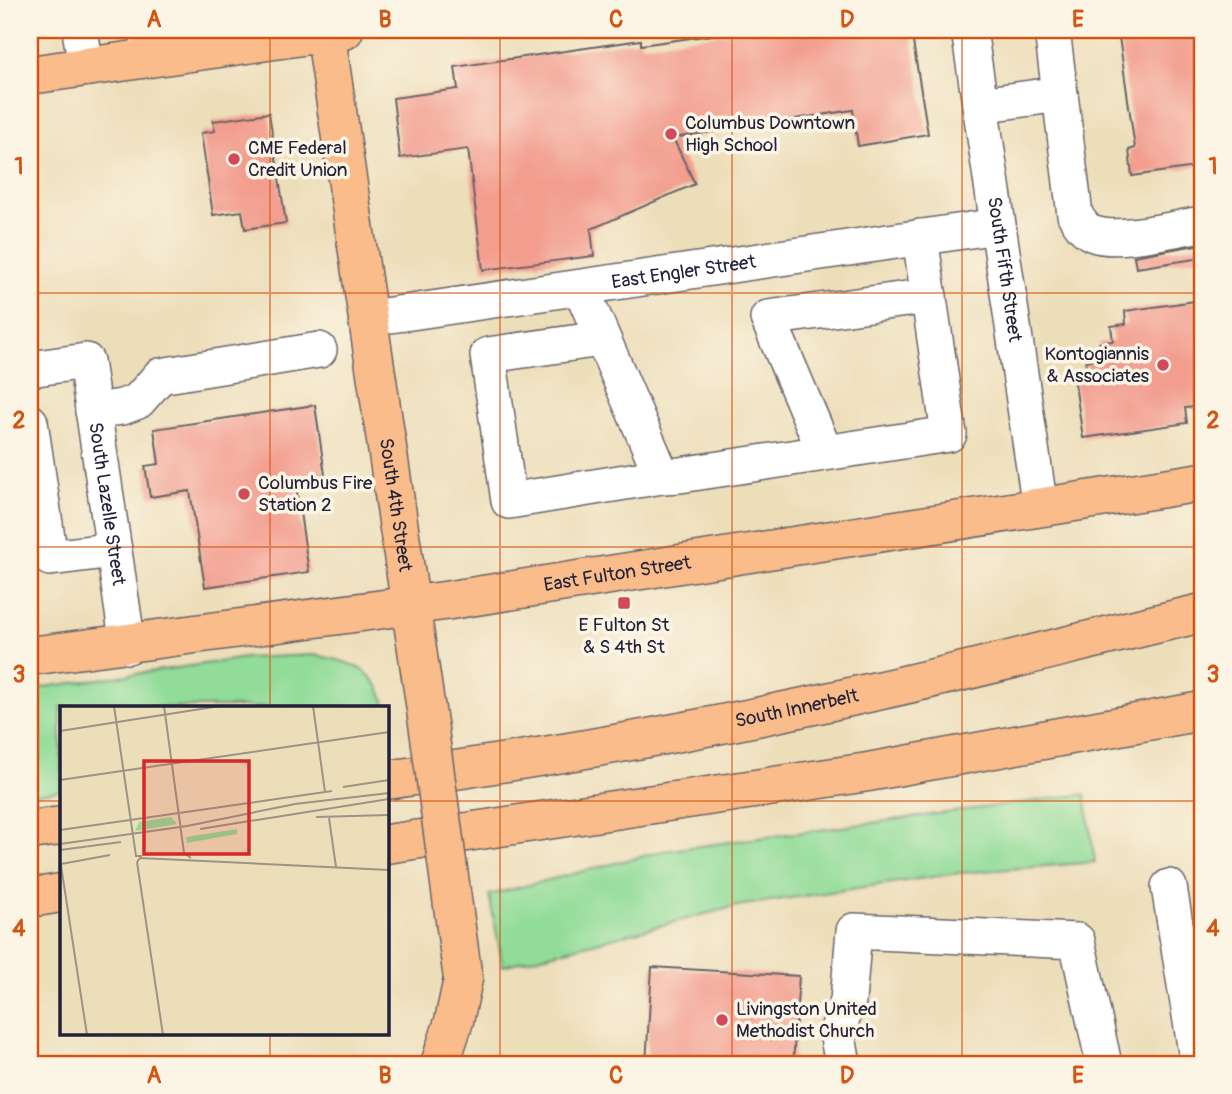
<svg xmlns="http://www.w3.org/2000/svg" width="1232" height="1094" font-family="Pangolin,sans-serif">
<rect width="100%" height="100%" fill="#fcf5e5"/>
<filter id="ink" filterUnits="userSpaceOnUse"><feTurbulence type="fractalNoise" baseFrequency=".0143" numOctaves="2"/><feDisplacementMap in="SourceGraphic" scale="14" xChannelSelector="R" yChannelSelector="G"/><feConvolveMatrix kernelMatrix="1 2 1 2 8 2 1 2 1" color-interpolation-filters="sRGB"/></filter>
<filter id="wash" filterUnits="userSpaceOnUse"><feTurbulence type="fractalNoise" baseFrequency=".00686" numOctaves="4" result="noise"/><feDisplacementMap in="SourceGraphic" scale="28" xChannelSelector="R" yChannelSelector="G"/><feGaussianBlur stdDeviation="1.57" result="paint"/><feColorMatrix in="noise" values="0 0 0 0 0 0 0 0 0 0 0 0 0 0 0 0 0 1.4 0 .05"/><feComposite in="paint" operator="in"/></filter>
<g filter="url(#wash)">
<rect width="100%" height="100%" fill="#eddeba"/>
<path fill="#91dc98" stroke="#5a7f6a" stroke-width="2" d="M313,655C346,660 380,669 385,707H61V790L30,795V689L245,658Z
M1085,794L1095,862L959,873L737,906L503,966L489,895L663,851Z"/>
<g id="blocks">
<path fill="#f29d8e" d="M747,30H911L928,134L858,146L853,110L673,138L695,184L591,229L594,256L483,270L468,149L400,158L393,98L458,89L455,67L641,40V45Z
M1118,30H1196L1202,71V166L1132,176L1129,150L1135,148Z
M269,113L286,223L245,229L242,211L213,215L201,133L215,131L213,121Z
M1202,244V258L1136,268L1134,256Z
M1202,300V406L1185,408L1187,423L1083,438L1074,377L1088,375L1086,361L1101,359L1099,343L1113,341L1111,326L1126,324L1125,311Z
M315,405L325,475L295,480L309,572L205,587L190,491L150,497L145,466L159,464L154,429Z
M652,967L799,976L793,1064H646Z"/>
</g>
</g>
<g filter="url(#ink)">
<use href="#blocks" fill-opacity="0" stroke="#696467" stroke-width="2"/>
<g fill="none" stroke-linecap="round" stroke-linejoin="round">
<defs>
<g id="minor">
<path d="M80,30L86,67"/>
<path id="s1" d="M969,30L1040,508"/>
<path d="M146,58L150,30"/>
<path d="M1060,94L1075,215C1080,223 1085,231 1094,234C1119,243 1175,228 1202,224"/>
<path d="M980,105L1060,94L1052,30"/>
<path d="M581,288L662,476L680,475L949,434L920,237"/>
<path id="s2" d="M370,318L998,226"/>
<path d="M601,339L488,355L509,501L662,476"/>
<path id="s3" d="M30,369L86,361L128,646"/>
<path d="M93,411L122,407L138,401L160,376L319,350"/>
<path d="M30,422L50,558L114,550"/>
<path d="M825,452L768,318L929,296"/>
<path d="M1169,887L1198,1064"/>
<path d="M843,1064L837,1032L848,1001L854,931L1077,941L1104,1064"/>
</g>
<g id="major">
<path id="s4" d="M325,30L429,730"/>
<path d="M30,75L344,30"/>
<path id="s5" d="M30,656L444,601L1202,482"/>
<path d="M440,1064L454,1021L463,979"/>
</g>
<g id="highway">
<path id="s6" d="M387,780C551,757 715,728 877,691C986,667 1094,638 1202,613"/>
<path d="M30,830L61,826"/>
<path d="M387,844L868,772L1202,711"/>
<path d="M30,898L61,893"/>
</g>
</defs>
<use href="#minor" stroke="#696467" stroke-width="38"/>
<use href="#major" stroke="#696467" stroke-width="41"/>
<use href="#highway" stroke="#696467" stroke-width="41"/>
<use href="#minor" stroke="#fff" stroke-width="35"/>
<use href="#major" stroke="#f9bc8a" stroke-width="38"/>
<use href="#highway" stroke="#f9bc8a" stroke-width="38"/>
<defs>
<path id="major-bridge" d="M429,730L463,979"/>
</defs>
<use href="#major-bridge" stroke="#696467" stroke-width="41" stroke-linecap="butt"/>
<use href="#major-bridge" stroke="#f9bc8a" stroke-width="38"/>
</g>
</g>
<path fill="none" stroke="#d45411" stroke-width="2" stroke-opacity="0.55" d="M270,30V707M500,30V1064M732,30V1064M962,30V1064M30,293H1202M30,547H1202M30,801H61M387,801H1202M270,1033V1064"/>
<g fill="#d1495b" stroke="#fcf5e5" stroke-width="2.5">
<circle cx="671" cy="134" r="7"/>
<circle cx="234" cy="159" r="7"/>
<circle cx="1163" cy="365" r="7"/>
<circle cx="244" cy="494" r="7"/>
<rect x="617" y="596" width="14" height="14" rx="3.5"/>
<circle cx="722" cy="1020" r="7"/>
</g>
<g text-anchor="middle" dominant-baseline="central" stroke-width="7" stroke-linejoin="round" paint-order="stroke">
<g font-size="19" fill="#22223b" stroke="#fcf5e5" text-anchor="start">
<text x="685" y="123">Columbus Downtown<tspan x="685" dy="22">High School</tspan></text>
<text x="248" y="148">CME Federal<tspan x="248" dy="22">Credit Union</tspan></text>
<text x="1149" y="354" text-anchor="end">Kontogiannis<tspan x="1149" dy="22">&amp; Associates</tspan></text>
<text x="258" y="483">Columbus Fire<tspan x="258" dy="22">Station 2</tspan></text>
<text x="624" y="625" text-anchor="middle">E Fulton St<tspan x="624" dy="22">&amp; S 4th St</tspan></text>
<text x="736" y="1009">Livingston United<tspan x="736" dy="22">Methodist Church</tspan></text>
</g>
<g font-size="19" fill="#22223b" stroke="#fcf5e5">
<text stroke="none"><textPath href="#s1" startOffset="242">South Fifth Street</textPath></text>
<text stroke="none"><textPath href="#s2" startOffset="317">East Engler Street</textPath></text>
<text stroke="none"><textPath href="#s3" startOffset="201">South Lazelle Street</textPath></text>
<text stroke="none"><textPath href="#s4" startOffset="480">South 4th Street</textPath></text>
<text stroke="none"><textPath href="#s5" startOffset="593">East Fulton Street</textPath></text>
<text stroke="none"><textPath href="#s6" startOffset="416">South Innerbelt</textPath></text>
</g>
</g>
<g transform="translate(60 706)">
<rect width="329" height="329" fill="#eddeba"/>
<path d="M111,111L117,118L75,125L79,116ZM177,123V128L127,137L126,131Z" fill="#91dc98"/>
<path fill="none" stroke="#9c9387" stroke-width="2" d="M54,0L76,150H82M104,0L124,147L131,152M253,0L265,86M0,25L160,0M0,74L329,26M283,81L329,74M256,111L329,109M269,112L276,161M140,123L329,93M0,124L272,85M0,138L127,120L235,98L329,87M0,144L61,136M0,153L27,329M77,156L103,329M77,156L80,152L329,164M1,158L50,149"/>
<path fill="#d62828" fill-opacity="0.15" stroke="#d62828" stroke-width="3.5" d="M84,55H189V148H84Z"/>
<rect width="329" height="329" fill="none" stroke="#22223b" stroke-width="3.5"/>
</g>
<rect width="1232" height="1094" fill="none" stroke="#fcf5e5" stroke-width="77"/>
<rect x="38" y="38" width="1156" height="1018" fill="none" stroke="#d45411" stroke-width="2.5"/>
<g font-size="23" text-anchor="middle" font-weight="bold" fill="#d45411">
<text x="154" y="27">A</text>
<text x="385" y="27">B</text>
<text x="616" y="27">C</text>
<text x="847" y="27">D</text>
<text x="1078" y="27">E</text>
<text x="19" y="174">1</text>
<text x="1213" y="174">1</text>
<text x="19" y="428">2</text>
<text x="1213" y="428">2</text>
<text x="19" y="682">3</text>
<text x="1213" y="682">3</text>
<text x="19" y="936">4</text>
<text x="1213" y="936">4</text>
<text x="154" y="1083">A</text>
<text x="385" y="1083">B</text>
<text x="616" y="1083">C</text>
<text x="847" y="1083">D</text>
<text x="1078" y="1083">E</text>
</g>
</svg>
